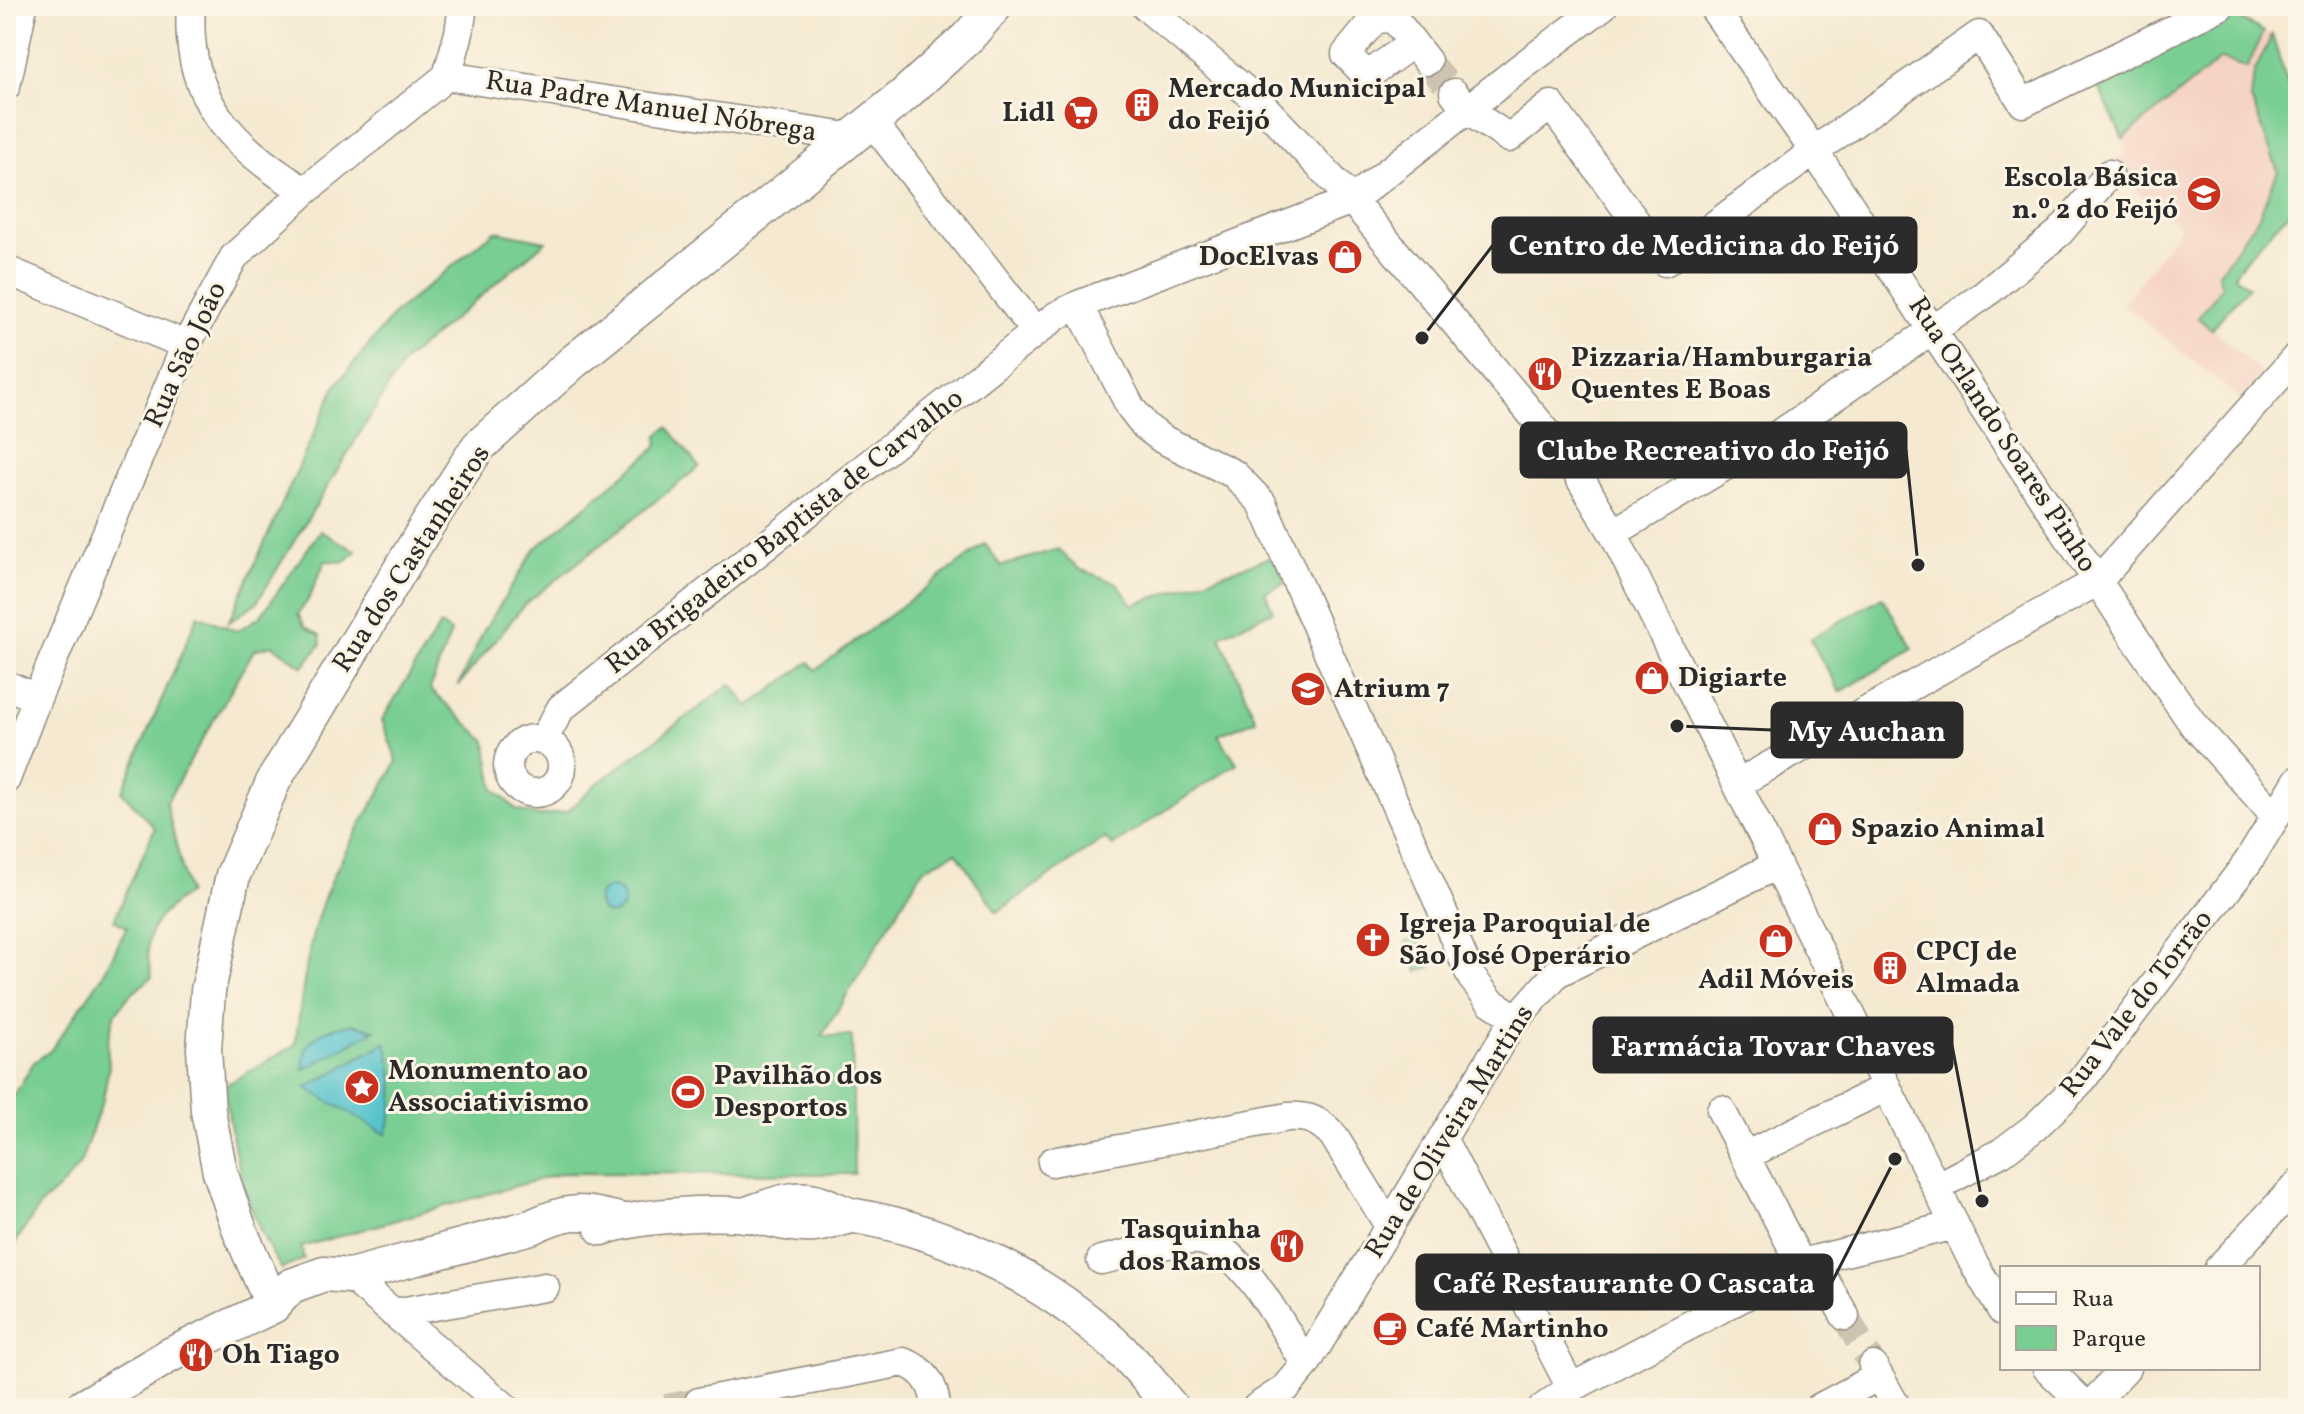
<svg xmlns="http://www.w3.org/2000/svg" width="2304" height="1414" font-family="Vollkorn,serif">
<rect width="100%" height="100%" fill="#fcf5e5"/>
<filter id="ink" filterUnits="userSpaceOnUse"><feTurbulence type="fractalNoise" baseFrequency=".0125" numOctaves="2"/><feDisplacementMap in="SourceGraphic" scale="16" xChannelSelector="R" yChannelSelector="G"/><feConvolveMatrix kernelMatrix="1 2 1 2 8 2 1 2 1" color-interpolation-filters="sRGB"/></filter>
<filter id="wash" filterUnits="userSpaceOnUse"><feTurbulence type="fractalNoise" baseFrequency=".006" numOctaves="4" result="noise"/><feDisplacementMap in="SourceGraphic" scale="32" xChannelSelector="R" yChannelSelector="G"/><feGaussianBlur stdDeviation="1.8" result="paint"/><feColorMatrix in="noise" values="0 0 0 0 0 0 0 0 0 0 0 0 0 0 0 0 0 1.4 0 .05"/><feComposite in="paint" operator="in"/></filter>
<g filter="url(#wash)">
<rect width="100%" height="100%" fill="#f5e9d1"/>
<path fill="#f5d2c3" d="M2264,32L2272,35L2254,73L2251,99L2278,171L2259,216L2218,273L2222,285L2198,318L2262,373L2241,400L2123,304L2181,226L2105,167L2128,152L2123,139L2221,59L2247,68Z"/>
<path fill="#78ce93" stroke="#527c5f" stroke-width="2" d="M2229,13L2264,32L2247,68L2221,59L2123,139L2096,82Z
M2272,35L2298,117V202C2277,227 2252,248 2234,275L2248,287L2211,329L2198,318L2222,286L2218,274L2259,216L2278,171L2251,99L2254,73Z
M495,231L546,241L404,361L257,602L228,623L336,385L395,313Z
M668,427L699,467L524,605L458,686L483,632L535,549L657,447L658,435Z
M320,531L356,551L345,562L325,561L308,600L298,614L305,627L320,635L321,644L303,667L272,645L254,650L166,803L188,893C153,919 140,933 152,977L128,997L114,1016L107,1044L109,1066L103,1099L80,1164L64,1184L42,1203L6,1256V1109L34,1062L50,1051L102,977L127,927L114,920L155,828L122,792L198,615L236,631L260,617Z
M985,544L1001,566L1058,549L1079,569L1117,583L1133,605L1274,556L1285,583L1265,592L1273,611L1220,636L1256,720L1218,735L1237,763L1112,846L1105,838L997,912L956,852L923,869L822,1036H852L854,1174L562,1173L301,1247L304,1259L282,1269C245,1216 233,1149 224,1086L295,1045C302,999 306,949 322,904C340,853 372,809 397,761L382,720L440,625L451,632L430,689L486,741L494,789L517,810L539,816L568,811L594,786L731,684L749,707L809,662L816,670Z
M1882,597L1913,649L1840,692L1810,639Z
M1419,937L1432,966L1418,972L1405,942Z"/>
<path fill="#56c3cd" stroke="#40777c" stroke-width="2" d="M598 901a13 13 0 1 1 26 0a13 13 0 1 1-26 0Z
M353,1024L375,1030L303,1070C304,1064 304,1054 306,1049C315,1031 336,1026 353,1024Z
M386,1042C395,1075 397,1102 386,1134L306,1088Z"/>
</g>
<g filter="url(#ink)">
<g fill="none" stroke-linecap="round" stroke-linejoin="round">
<path stroke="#cdc3b0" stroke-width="28" stroke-dasharray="28 14" stroke-linecap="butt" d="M1427,61L1454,93
M1845,1316L1873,1366
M666,1408L699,1402"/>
<defs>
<path id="minor" d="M191,6C184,98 232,147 305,191
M1145,6L1258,101L1352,200L1566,455L1613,533L1973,1262L2002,1311
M1712,6L1814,151L2164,682L2193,724L2276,817
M1413,43L1393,17L1374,20L1346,54L1367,76L1413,43L1427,61
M447,76L854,138
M6,86L23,6
M1454,93L1467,110L1509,138L1551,105L1665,262L1814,151L1979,35L2023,103L2220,6
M873,123L1036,332
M6,270L186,345
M1078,305L1131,408L1145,426L1162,439L1234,474L1262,503L1472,978L1491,1002L1516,1018
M1613,533L1784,431L1984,295L2060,232L2109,174
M6,685L37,698
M508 766a27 27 0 1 1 54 0a27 27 0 1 1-54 0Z
M543,740L561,708L1056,316L1078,305L1352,200L1520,68L1603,6
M6,779L37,698L186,345L234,257L305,191L447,76L459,33L463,6
M1737,784L2098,581L2298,355
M1721,1110L1802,1266
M1442,1138L1571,1388
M1745,1156L1887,1087
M1052,1162L1288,1117C1308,1116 1319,1120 1333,1135L1389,1226
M1936,1187L2002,1152L2035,1127L2078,1085L2248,862L2298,780
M1101,1260C1121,1256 1182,1238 1199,1240C1241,1245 1283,1329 1306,1364
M1813,1260L1845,1316
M2219,1268L2298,1184
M350,1276L506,1408
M393,1313L545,1287
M1873,1366L1897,1408
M2047,1368L2088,1408
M699,1402L903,1362C924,1369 935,1385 936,1408
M1256,1408L1286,1388L1306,1364L1511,1025L1557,973L1777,865
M1543,1408L1571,1388L1813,1260L1955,1225
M1819,1408L1879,1376
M2088,1408L2126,1368"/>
<path id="tertiary" d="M744,1215C768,1207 796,1193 821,1203C832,1207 843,1214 855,1216C956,1233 1054,1284 1128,1357C1144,1373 1157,1391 1172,1408
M602,1228C635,1216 710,1211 746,1215C768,1218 791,1227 814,1225C826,1224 839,1219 851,1216
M273,1306L240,1231L220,1172L208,1111L204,1049L208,991L233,875L274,780L426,527L478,447L573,362L903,96L968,37L995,6
M81,1408L170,1355L273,1306L291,1286L324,1274L350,1276L531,1227C570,1208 582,1211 623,1221"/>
</defs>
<use href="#minor" stroke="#908a7e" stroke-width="31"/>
<use href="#tertiary" stroke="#908a7e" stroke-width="37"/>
<use href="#minor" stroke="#fff" stroke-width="28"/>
<use href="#tertiary" stroke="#fff" stroke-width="34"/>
</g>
</g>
<defs>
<symbol id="building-disc" viewBox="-11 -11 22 22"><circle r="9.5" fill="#c8321e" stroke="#fcf5e5"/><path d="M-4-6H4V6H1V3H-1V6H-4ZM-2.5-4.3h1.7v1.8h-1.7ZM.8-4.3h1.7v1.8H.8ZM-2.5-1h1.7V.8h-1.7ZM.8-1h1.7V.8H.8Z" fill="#fff"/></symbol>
<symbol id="supermarket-disc" viewBox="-11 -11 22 22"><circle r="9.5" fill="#c8321e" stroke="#fcf5e5"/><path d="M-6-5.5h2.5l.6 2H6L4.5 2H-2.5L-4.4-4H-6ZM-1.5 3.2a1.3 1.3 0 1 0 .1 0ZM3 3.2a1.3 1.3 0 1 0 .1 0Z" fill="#fff"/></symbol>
<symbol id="school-disc" viewBox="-11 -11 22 22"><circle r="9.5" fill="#c8321e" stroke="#fcf5e5"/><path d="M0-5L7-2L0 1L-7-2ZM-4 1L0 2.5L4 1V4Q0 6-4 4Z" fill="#fff"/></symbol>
<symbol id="shop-disc" viewBox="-11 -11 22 22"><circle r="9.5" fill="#c8321e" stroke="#fcf5e5"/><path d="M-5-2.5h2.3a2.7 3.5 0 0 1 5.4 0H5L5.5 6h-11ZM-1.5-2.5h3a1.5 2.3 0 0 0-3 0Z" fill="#fff"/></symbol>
<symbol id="restaurant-disc" viewBox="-11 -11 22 22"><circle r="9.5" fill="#c8321e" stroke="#fcf5e5"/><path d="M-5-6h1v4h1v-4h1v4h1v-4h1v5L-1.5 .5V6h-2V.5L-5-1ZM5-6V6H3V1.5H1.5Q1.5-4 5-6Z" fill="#fff"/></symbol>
<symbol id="church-disc" viewBox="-11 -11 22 22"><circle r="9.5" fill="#c8321e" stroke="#fcf5e5"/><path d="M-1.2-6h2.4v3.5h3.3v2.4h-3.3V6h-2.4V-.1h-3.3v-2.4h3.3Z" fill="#fff"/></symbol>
<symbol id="sight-disc" viewBox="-11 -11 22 22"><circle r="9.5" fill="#c8321e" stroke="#fcf5e5"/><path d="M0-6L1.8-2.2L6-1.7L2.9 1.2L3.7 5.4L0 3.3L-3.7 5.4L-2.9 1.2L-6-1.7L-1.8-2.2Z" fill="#fff"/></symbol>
<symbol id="stadium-disc" viewBox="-11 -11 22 22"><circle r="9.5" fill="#c8321e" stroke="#fcf5e5"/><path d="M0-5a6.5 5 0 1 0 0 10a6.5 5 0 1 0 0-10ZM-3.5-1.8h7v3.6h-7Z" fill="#fff"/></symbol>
<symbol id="cafe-disc" viewBox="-11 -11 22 22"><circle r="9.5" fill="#c8321e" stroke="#fcf5e5"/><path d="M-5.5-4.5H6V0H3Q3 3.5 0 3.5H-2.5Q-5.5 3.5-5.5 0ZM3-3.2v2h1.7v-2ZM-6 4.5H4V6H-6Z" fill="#fff"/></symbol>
</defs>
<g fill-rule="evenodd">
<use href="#building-disc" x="1122" y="85" width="40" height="40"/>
<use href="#supermarket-disc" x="1061" y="93" width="40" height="40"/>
<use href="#school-disc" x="2184" y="174" width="40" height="40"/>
<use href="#shop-disc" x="1325" y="237" width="40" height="40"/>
<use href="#restaurant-disc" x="1525" y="354" width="40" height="40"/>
<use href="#shop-disc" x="1632" y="658" width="40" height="40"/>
<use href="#school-disc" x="1288" y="669" width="40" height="40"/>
<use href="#shop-disc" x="1805" y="809" width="40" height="40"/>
<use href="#church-disc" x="1353" y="920" width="40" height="40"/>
<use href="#shop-disc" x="1756" y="921" width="40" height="40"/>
<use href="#building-disc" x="1870" y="948" width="40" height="40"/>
<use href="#sight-disc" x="342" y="1067" width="40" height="40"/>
<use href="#stadium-disc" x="668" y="1072" width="40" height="40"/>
<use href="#restaurant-disc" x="1267" y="1226" width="40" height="40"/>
<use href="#cafe-disc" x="1370" y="1309" width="40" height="40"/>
<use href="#restaurant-disc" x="176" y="1335" width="40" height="40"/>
</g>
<g text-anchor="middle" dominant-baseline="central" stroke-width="6" stroke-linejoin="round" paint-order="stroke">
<g font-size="28" font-weight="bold" fill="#2b2b2b" stroke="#fcf5e5" text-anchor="start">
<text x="1168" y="89">Mercado Municipal<tspan x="1168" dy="32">do Feijó</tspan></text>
<text x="1055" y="113" text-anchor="end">Lidl</text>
<text x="2178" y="178" text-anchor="end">Escola Básica<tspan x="2178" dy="32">n.º 2 do Feijó</tspan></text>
<text x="1319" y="257" text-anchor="end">DocElvas</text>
<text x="1571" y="358">Pizzaria/Hamburgaria<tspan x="1571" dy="32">Quentes E Boas</tspan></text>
<text x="1678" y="678">Digiarte</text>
<text x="1334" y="689">Atrium 7</text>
<text x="1851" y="829">Spazio Animal</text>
<text x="1399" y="924">Igreja Paroquial de<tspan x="1399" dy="32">São José Operário</tspan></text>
<text x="1916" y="952">CPCJ de<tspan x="1916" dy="32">Almada</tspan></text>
<text x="1776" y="980" text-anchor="middle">Adil Móveis</text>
<text x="388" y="1071">Monumento ao<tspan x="388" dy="32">Associativismo</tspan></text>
<text x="714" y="1076">Pavilhão dos<tspan x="714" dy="32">Desportos</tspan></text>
<text x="1261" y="1230" text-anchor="end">Tasquinha<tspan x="1261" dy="32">dos Ramos</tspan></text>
<text x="1416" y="1329">Café Martinho</text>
<text x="222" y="1355">Oh Tiago</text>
</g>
<g font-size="28" fill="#2b2b2b" stroke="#fcf5e5">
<text transform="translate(651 107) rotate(9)">Rua Padre Manuel Nóbrega</text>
<text transform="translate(186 355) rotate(-65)">Rua São João</text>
<text transform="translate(2002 435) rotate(57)">Rua Orlando Soares Pinho</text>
<text transform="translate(785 532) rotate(-38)">Rua Brigadeiro Baptista de Carvalho</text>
<text transform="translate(412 559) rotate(-57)">Rua dos Castanheiros</text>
<text transform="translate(2137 1004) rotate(-52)">Rua Vale do Torrão</text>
<text transform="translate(1450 1132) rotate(-58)">Rua de Oliveira Martins</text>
</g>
</g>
<path fill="none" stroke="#2b2b2b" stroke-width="3" d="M1422 338L1493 245M1918 565L1906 450M1677 726L1772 730M1982 1201L1952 1045M1895 1159L1832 1282"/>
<g fill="#2b2b2b" stroke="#fcf5e5" stroke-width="3">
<circle cx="1422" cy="338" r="8"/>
<circle cx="1918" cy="565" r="8"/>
<circle cx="1677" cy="726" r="8"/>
<circle cx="1982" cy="1201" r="8"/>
<circle cx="1895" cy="1159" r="8"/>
</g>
<g fill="#2b2b2b" stroke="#2b2b2b" stroke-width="3">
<rect x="1493" y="218" width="423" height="54" rx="8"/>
<rect x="1521" y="423" width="385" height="54" rx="8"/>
<rect x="1772" y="703" width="190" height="54" rx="8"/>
<rect x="1594" y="1018" width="358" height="54" rx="8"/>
<rect x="1417" y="1255" width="415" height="54" rx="8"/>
</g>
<g font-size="30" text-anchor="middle" font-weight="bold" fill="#fff">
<text x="1704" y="255">Centro de Medicina do Feijó</text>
<text x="1713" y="460">Clube Recreativo do Feijó</text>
<text x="1867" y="741">My Auchan</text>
<text x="1773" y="1056">Farmácia Tovar Chaves</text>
<text x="1624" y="1293">Café Restaurante O Cascata</text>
</g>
<rect width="2304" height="1414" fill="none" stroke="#fcf5e5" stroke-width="32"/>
<rect x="2000" y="1266" width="260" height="104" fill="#fcf5e5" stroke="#a8a49b" stroke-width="2"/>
<rect x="2016" y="1292" width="40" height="12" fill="#ffffff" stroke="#a8a49b" stroke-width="2"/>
<text x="2072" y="1306" font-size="24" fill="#2b2b2b">Rua</text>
<rect x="2016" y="1326" width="40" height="24" fill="#78ce93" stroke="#a8a49b" stroke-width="2"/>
<text x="2072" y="1346" font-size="24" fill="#2b2b2b">Parque</text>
</svg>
